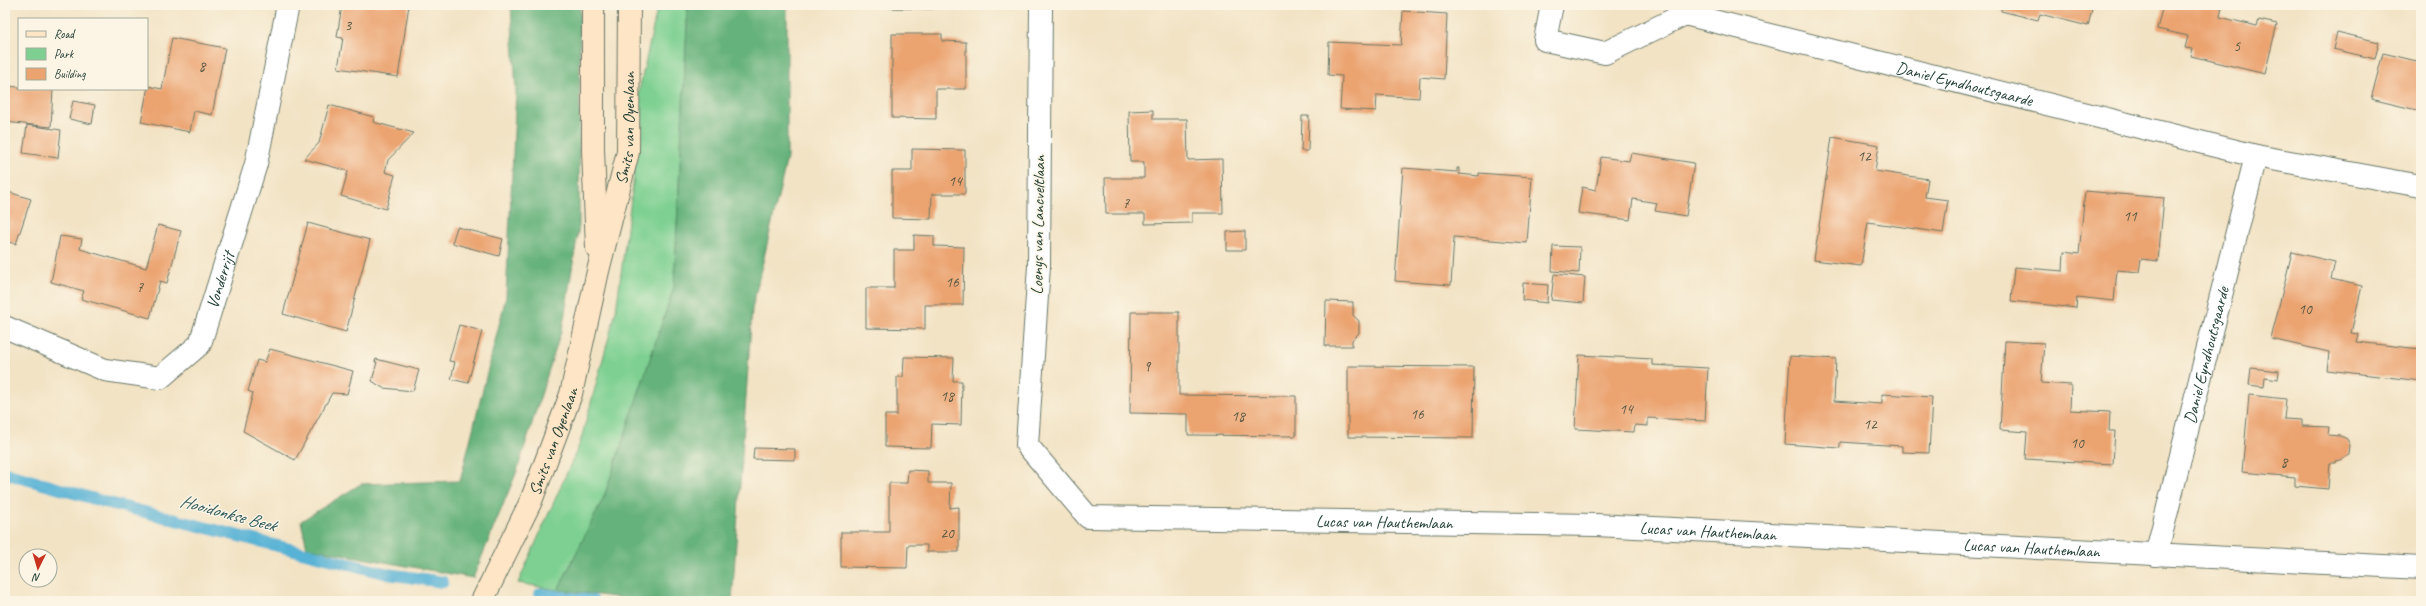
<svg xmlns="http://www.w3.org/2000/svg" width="2426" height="606" font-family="Caveat,sans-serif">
<rect width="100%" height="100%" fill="#fcf5e5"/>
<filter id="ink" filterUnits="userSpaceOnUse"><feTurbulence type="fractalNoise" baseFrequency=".025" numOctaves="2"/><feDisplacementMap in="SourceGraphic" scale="8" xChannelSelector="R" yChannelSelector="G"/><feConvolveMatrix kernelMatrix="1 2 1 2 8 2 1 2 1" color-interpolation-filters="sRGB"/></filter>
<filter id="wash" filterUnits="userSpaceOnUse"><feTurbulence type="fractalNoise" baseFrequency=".012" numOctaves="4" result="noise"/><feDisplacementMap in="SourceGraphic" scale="16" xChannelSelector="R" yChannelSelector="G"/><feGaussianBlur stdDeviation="0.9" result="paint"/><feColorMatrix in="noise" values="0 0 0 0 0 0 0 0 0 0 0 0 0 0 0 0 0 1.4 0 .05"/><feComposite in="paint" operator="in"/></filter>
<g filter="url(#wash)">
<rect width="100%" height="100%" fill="#f2e3c5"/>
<path fill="#7ed092" stroke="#4e8663" d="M658,5H688L674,287L604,497L558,590L518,583L580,443L616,311L633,184L639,91Z"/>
<path fill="#66b27c" stroke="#427858" d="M511,5H580L579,226L563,325L517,471L473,578L307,548L301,521L361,484L460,481L506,297L516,92Z
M688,5H787V158L752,309L732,601H646L558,590L604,497L674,287Z"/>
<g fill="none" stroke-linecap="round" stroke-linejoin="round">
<path stroke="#58b2d5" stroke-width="12" d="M5,473L105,502L388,574L443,582
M540,594L593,601"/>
</g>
<g id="blocks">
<path fill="#eba36f" d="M342,5H409L398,77L338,68L343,38L337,37Z
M889,5H933V9L889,8Z
M2002,5H2093L2088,26L2040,14L2038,20L2001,11Z
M2163,5H2222L2220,17L2257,26L2259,20L2277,24L2265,74L2191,56L2193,49L2185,48L2188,36L2157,29Z
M1403,11L1447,14L1444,79L1420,77L1419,98L1377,95L1376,111L1340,109L1342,76L1328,75L1329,42L1401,45Z
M2337,32L2379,42L2375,59L2333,49Z
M892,34H942V41L966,42V89H936V119L892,118Z
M172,38L225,48L212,115L194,111L190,132L141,122L148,86L162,89Z
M2383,53L2421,62V111L2371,99Z
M5,86L19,87V89H53L51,127L5,122Z
M73,101L95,105L92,124L69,119Z
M329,105L374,117L373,122L414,133L388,160L385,172L395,175L386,209L341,196L348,171L304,159L319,143Z
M1153,110V119H1187L1188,160L1222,159L1223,213H1192V223L1145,224V214H1106L1105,178H1144V162H1130L1129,111Z
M1302,116H1309L1308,151H1301Z
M27,125L61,130L58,158L23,153Z
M1832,137L1879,145L1875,171L1928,179L1925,197L1948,200L1943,233L1868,222L1861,266L1814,260Z
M912,149L965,150V194H932L931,219L892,218V171H912Z
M1631,153L1694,163L1686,216L1655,211L1657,203L1633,199L1630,220L1578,213L1582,187L1596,190L1601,157L1629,161Z
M1403,168L1457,172V168H1459V174L1479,176V173L1532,177L1527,243L1454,237L1451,285L1395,281Z
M5,191L31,199L16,244L5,241Z
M2085,191L2164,198L2158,261L2141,259L2139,272L2117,270L2114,301L2077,297L2076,308L2011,301L2014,267L2063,271L2064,252L2079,254Z
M308,223L370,240L346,332L283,314Z
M158,225L181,231L167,283L160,281L150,318L81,299L84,291L51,282L60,236L82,239L80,249L146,268Z
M457,227L503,239L499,256L452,243Z
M1245,231V250H1227V232Z
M914,235L934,236V246L964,247L963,305H925V329L866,328V288H894V250H914Z
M1553,246L1580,247L1579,273L1552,271Z
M2292,252L2335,262L2331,279L2362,286L2351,333L2358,334L2356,342L2421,349V381L2327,370L2329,352L2271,339Z
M1554,274L1585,277L1583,303L1551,300Z
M1523,283L1548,285L1547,303L1522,300Z
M1326,301L1353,302V315L1359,321V333L1352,340V346H1325Z
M1131,312H1179V395L1296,396V436L1188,435V414L1130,413Z
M459,325L482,331L468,383L451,379L455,362L449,361Z
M2005,341L2044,343L2041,383L2071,385L2070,410L2110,412L2109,431H2115L2113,464L2025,459L2027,432L2000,430Z
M270,349L353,371L347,394L332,393L295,460L243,431L253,393L248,391L257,360L265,362Z
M1579,355L1652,359V365L1708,368L1705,421L1648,418V426L1635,425L1634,432L1575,429Z
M1790,356L1836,359L1834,401L1882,404V394L1932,397L1929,453L1902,452V446L1840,442V448L1785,444Z
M904,357L954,358L953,381H962L961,425L932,424L931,448L885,447V415H897V377H903Z
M376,359L419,370L413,391L383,388L372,381L377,362H375Z
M1348,366L1474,367L1473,438L1348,437Z
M2251,368L2279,371L2278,379L2265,377L2264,387L2249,385Z
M2249,395L2286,399L2284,419L2302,420V426L2329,427L2328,435L2341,436L2347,439L2350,445L2349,455L2341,460L2336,461V463H2330L2328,489L2295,486V477L2242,472Z
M754,448L795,449V460L753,459Z
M908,470L928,471V483H951L950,508L959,507V552H927V545H908L907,568L841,567V532H889V483H907Z"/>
</g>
</g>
<g filter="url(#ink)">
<use href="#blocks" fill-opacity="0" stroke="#697767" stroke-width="1"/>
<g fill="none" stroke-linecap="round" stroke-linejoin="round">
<defs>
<path id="lane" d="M1552,5L1545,40L1605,53L1685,14"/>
<g id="street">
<path id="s1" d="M1041,5L1039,266L1027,445L1088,517L1596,525L2421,568"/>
<path id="s2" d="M1677,5L1685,14L2256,156L2421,186"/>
<path id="s3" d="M5,327L105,370L160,378L200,344L256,164L288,5"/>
<path id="s4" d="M2156,555L2256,156"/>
</g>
<g id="secondary">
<path d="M593,5V150L597,248"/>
<path id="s5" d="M482,601L531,501L571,394L598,271L628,152L629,5"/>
</g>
</defs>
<use href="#lane" stroke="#697767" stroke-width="24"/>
<use href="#street" stroke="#697767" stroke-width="24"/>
<use href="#secondary" stroke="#697767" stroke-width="24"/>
<use href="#lane" stroke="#fff" stroke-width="22"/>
<use href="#street" stroke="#fff" stroke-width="22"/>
<use href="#secondary" stroke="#fee5c5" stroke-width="22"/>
</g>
</g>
<g text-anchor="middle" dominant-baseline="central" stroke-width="3" stroke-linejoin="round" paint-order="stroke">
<g font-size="15" fill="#525643">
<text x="348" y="25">3</text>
<text x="2237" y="46">5</text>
<text x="202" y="66">8</text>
<text x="1864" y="156">12</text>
<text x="955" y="181">14</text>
<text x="1126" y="203">7</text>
<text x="2130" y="216">11</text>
<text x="952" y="282">16</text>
<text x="140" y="287">7</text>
<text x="2305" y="309">10</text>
<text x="1147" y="366">9</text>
<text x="947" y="396">18</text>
<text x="1626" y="409">14</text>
<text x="1417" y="414">16</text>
<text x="1238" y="416">18</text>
<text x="1870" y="424">12</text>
<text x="2077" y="443">10</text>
<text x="2284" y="462">8</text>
<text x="947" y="533">20</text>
</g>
<g font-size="17" fill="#1f3d34" stroke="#fcf5e5">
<text stroke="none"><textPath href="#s2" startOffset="300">Daniel Eyndhoutsgaarde</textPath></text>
<text stroke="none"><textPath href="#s5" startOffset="498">Smits van Oyenlaan</textPath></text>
<text transform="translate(1038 225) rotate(-89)">Loenys van Lancveltlaan</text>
<text stroke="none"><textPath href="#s3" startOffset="284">Vonderrijt</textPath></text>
<text stroke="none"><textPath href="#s4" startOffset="206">Daniel Eyndhoutsgaarde</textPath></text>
<text stroke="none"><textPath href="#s5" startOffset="175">Smits van Oyenlaan</textPath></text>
<text stroke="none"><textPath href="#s1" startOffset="831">Lucas van Hauthemlaan</textPath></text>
<text stroke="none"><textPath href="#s1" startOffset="1155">Lucas van Hauthemlaan</textPath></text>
<text stroke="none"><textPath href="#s1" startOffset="1479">Lucas van Hauthemlaan</textPath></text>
</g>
<g font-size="18" font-style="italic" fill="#2d5a5c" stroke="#fcf5e5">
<text transform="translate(228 513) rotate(15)">Hooidonkse Beek</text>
</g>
</g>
<rect width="2426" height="606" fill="none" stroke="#fcf5e5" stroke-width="20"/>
<rect x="18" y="18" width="130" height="72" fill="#fcf5e5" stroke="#a4ab9e"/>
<rect x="26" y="31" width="20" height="6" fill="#fee5c5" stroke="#a4ab9e"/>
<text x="54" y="38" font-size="12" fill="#1f3d34">Road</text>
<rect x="26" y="48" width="20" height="12" fill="#7ed092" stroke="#a4ab9e"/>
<text x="54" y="58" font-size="12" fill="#1f3d34">Park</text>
<rect x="26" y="68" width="20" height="12" fill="#eba36f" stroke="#a4ab9e"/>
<text x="54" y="78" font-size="12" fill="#1f3d34">Building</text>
<g transform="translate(38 568) rotate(185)"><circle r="19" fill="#fcf5e5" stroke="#a4ab9e"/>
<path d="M0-3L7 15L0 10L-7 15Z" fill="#c8321e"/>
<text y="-6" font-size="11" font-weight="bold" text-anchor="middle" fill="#1f3d34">N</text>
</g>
</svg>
